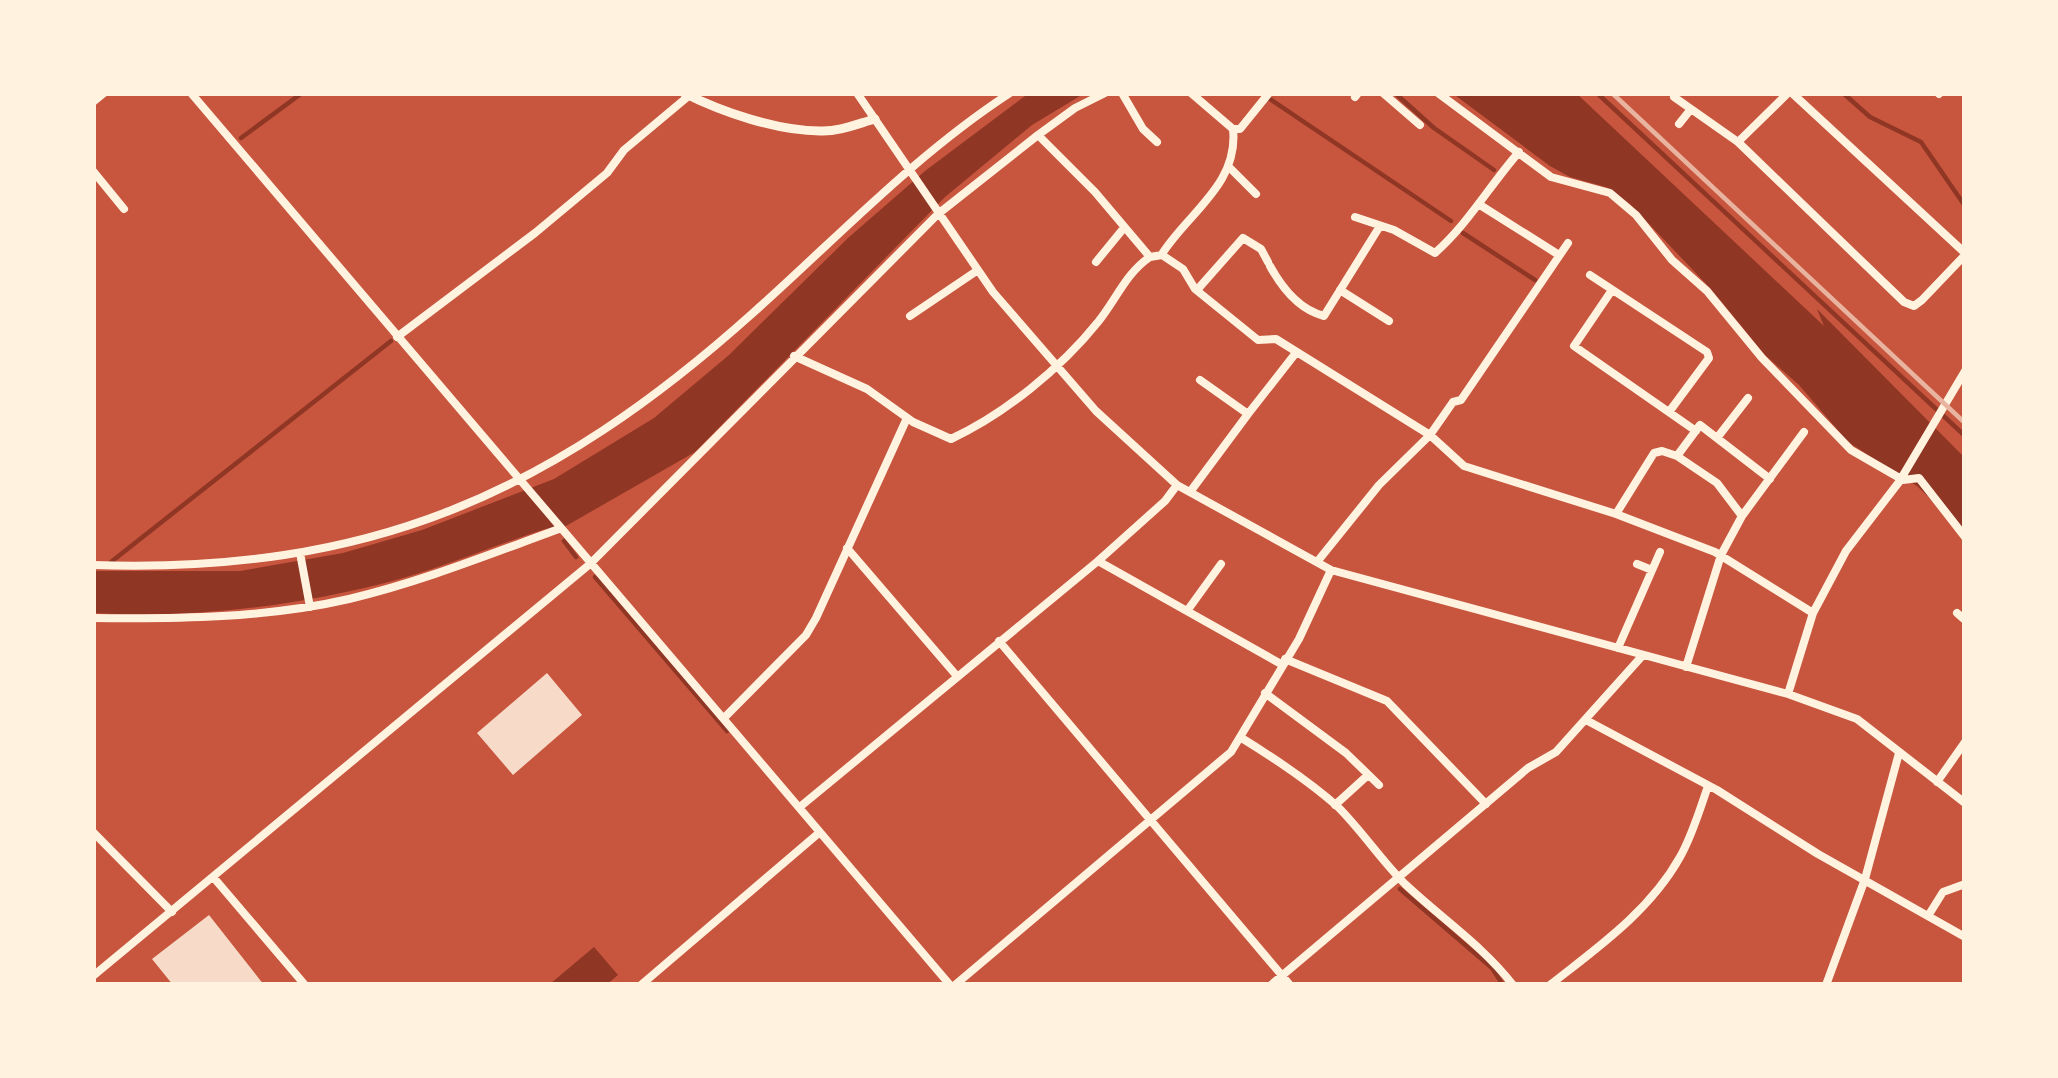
<svg xmlns="http://www.w3.org/2000/svg" width="2058" height="1078" font-family="'Noto Sans',sans-serif">
<rect width="100%" height="100%" fill="#c8553d"/>
<path fill="#8f3625" d="M1029,93H1085L1032,125L945,197L695,452L566,526L545,529C495,545 447,566 396,580C298,606 194,619 93,613V571H240L343,553L422,530L554,479L654,418L729,355L848,238L925,171Z
M1452,93H1576L1824,326L1817,309L1965,458V532L1917,486L1848,442L1799,385L1765,355L1711,289L1630,204L1609,188L1570,177L1550,166Z
M594,947L618,975L606,985L550,984Z"/>
<g fill="none" stroke-linecap="round" stroke-linejoin="round">
<path stroke="#8f3625" stroke-width="4.5" d="M1395,93L1434,128L1494,170
M1597,93L1965,436
M1843,93L1870,117L1921,142L1965,206
M1270,99L1451,221
M241,138L302,93
M1463,233L1535,280
M564,541L576,557
M111,562L391,341
M595,577L727,731
M1400,889L1492,968L1503,985"/>
</g>
<path fill="#f7dbc8" d="M547,673L582,715L513,775L477,733Z
M209,915L264,985H173L152,959Z"/>
<g fill="none" stroke-linecap="round" stroke-linejoin="round">
<path stroke="#fff3e0" stroke-width="8" d="M191,93L950,985
M857,93L993,292L1096,411L1177,485L1331,570L1788,694L1857,719L1965,803
M1122,93L1143,129L1157,142
M1191,93L1233,129
M1383,93L1420,125
M1438,93L1551,177L1610,193L1636,215L1672,260L1707,291L1762,358L1851,450L1903,480L1919,478L1965,537
M1792,93L1965,253
M1939,94L1940,93
M1355,97L1358,93
M1674,97L1738,142L1904,302L1914,306L1922,300L1965,255
M93,102L104,93
M1679,124L1691,109
M1038,135L1095,192L1150,257L1162,255L1183,269L1195,289L1258,340L1276,339L1430,435L1464,466L1616,514L1715,552L1813,613
M1738,142L1788,93
M1229,167L1256,194
M93,171L124,209
M1480,205L1559,255
M1355,217L1394,230L1435,253C1468,224 1490,185 1519,152
M1162,254C1188,213 1239,184 1233,129H1240L1269,93
M1096,262L1123,229
M1270,266C1282,288 1300,310 1324,316L1380,226
M1590,275L1707,352L1709,358L1669,412
M1197,290L1243,238L1261,249L1268,262
M1340,290L1389,321
M1612,290L1574,346L1696,431
M910,316L978,270
M397,337L535,233L607,173L624,150L691,94
M794,356L867,389L913,422L951,439C1005,414 1061,368 1098,322C1116,300 1126,273 1150,257
M1200,380L1248,414L1295,354
M1717,438L1748,398
M1677,456L1717,483L1742,516
M1190,492L1248,414
M1616,514L1654,453L1662,451L1677,456L1700,425L1770,479
M847,548L956,675
M300,553L310,607
M1098,561L1281,664
M1317,562L1379,485L1430,435L1453,402L1461,400L1568,243
M1637,564L1652,570
M93,565C369,574 550,495 754,312C838,237 915,155 1010,93
M1187,611L1221,564
M1957,613L1965,620
M93,618C178,619 267,618 349,599C421,582 490,554 559,529
M999,641L1290,985
M1618,648L1660,552
M1285,659L1387,701L1486,804
M1686,667L1721,555L1742,516L1804,432
M1265,693L1346,753L1379,785
M1788,694L1813,613L1846,551L1899,482L1965,371
M724,718L806,635L816,618L907,418
M1586,720L1717,790L1818,854L1965,937
M1240,737C1274,758 1308,780 1338,807C1362,831 1381,860 1405,884C1441,918 1483,946 1513,985
M1937,782L1965,742
M1335,805L1368,775
M801,806L1098,561L1165,501L1177,485
M93,832L172,912
M214,878L305,985
M1928,916L1943,892L1965,884
M93,976L590,564L938,214L1038,135L1075,108L1105,93
M641,985L820,832
M955,985L1231,752L1299,639L1331,570
M1271,985L1528,768L1556,752L1643,655
M1550,985C1597,948 1650,911 1680,857C1692,836 1700,809 1708,786
M1826,985L1865,879L1899,753"/>
<path stroke="#fff3e0" stroke-width="9" d="M684,93C722,112 777,131 820,131C838,132 857,124 875,119"/>
<path stroke="#e9b49f" stroke-width="4.5" d="M1612,93L1965,423"/>
</g>
<rect width="2058" height="1078" fill="none" stroke="#fff3e0" stroke-width="192"/>
</svg>
